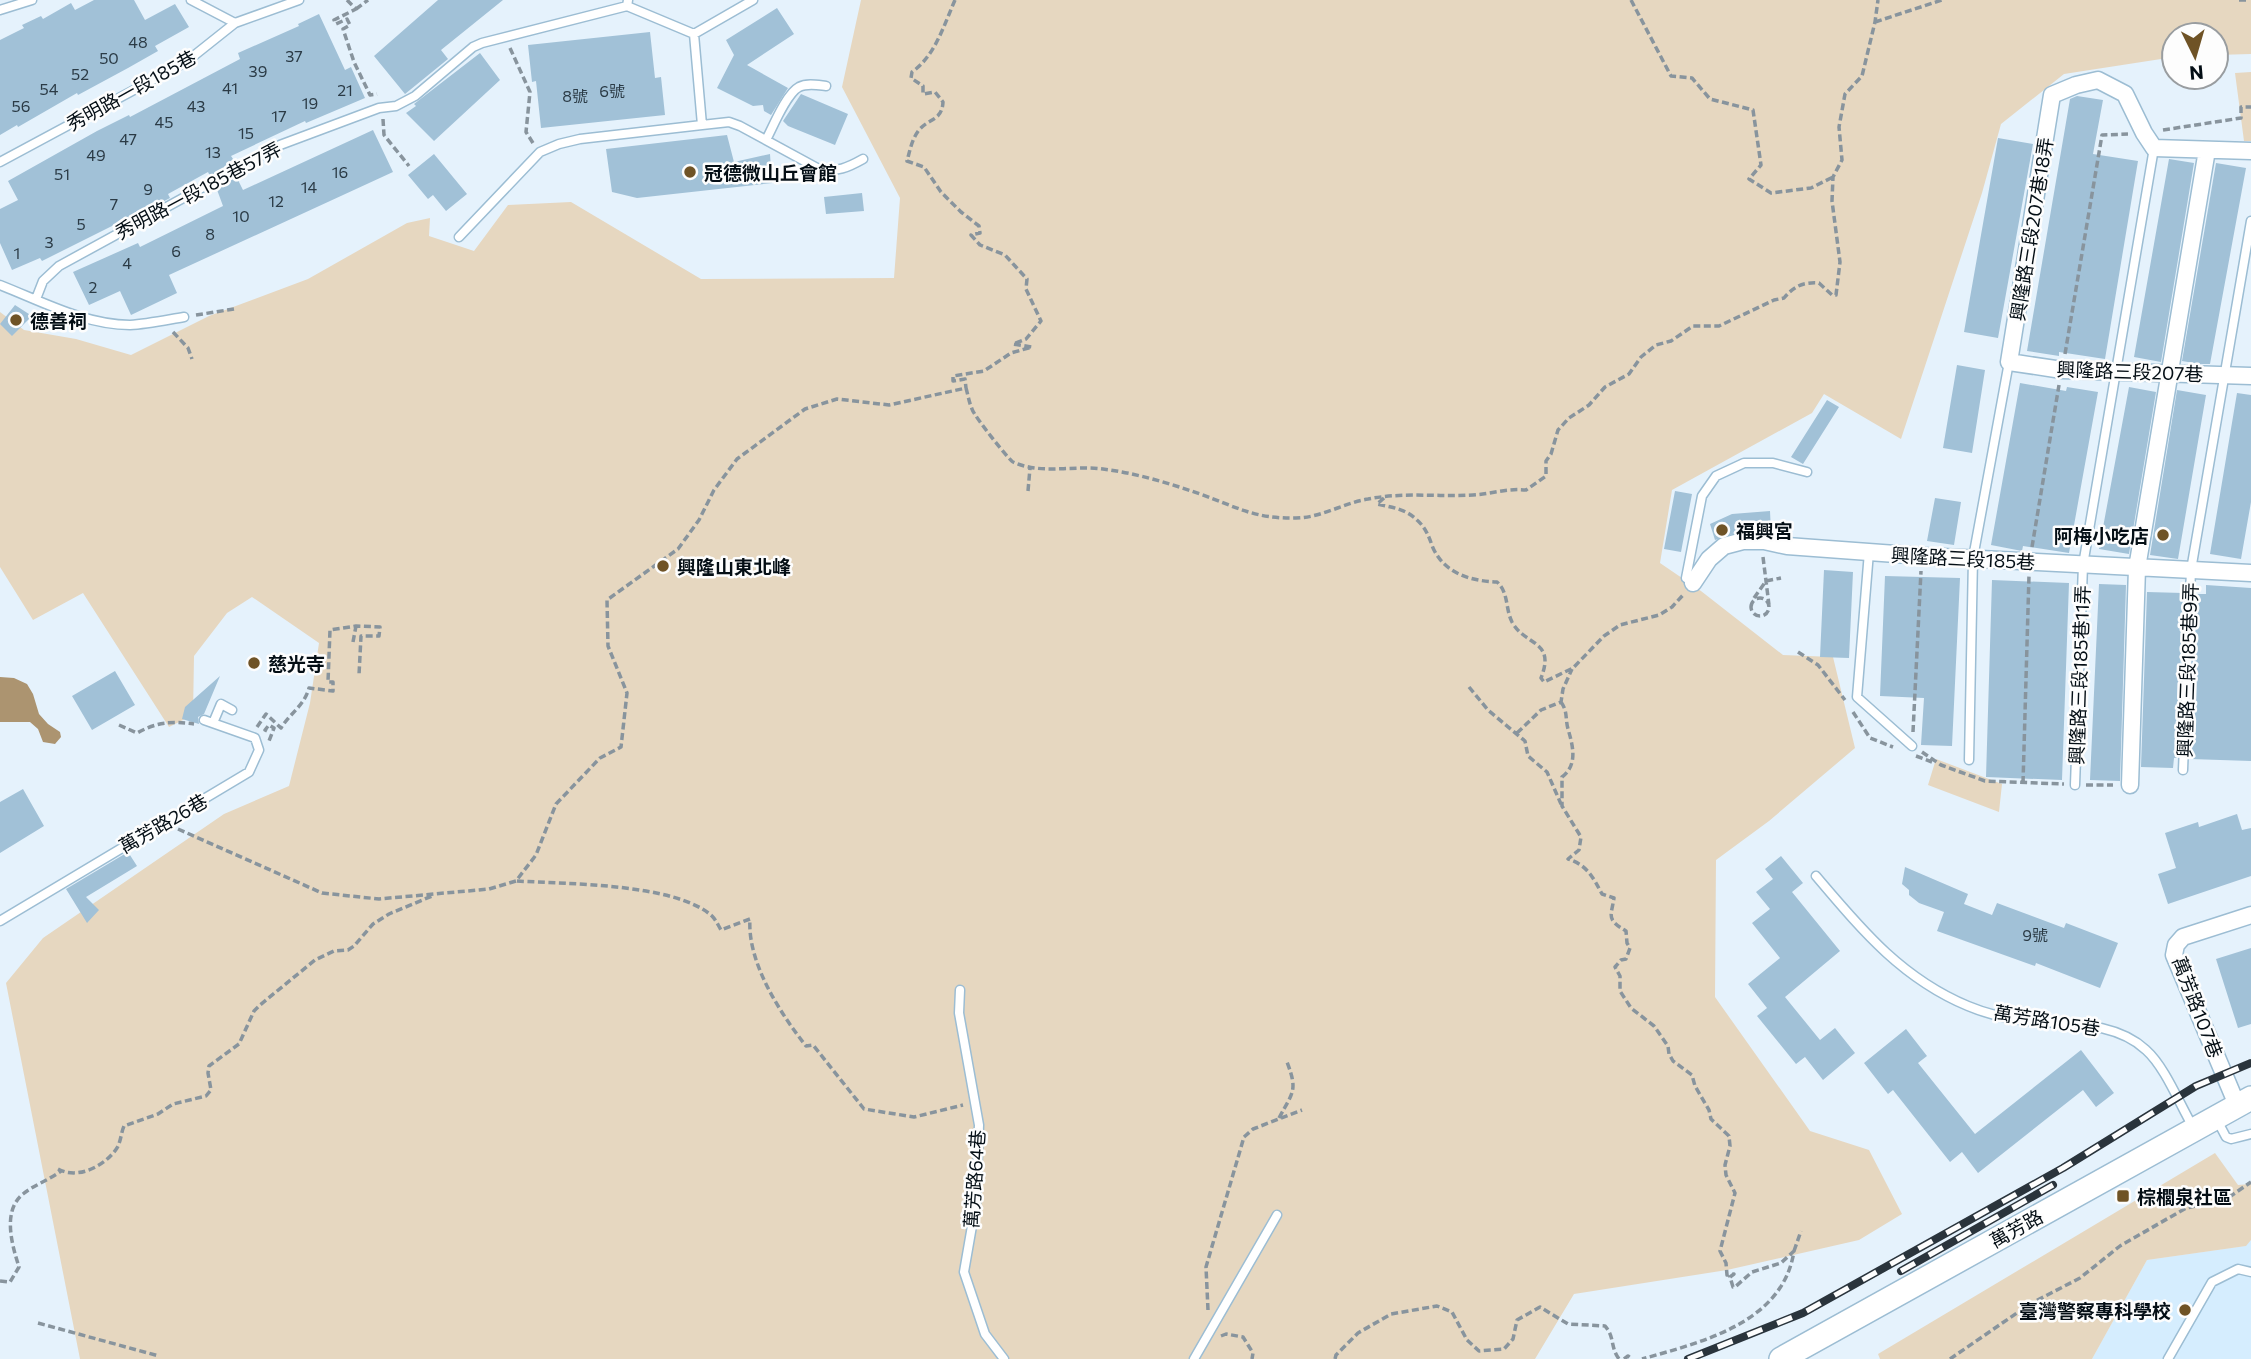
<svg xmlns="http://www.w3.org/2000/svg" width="2251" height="1359" font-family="Commissioner,'Noto Sans TC',sans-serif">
<rect width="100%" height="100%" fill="#e5f2fc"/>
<path fill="#d5edfe" d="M2251,1240V1359H2092L2147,1260L2245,1246Z"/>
<path fill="#e6d7c0" d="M861,0H2251V54L2216,55V35H2174V57L2064,74L2001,124L1982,193L1901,439L1824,394L1812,413L1672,490L1660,563L1701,591L1783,655L1833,657L1855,748L1769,821L1716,860L1715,997L1810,1131L1869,1150L1902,1214L1859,1240L1727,1270L1574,1294L1535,1359H80L6,983L43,938L224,814L289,786L310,703L319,643L252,597L227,613L194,656L193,715L169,727L83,593L33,620L0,567V312L24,330L76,339L131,355L209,316L308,279L407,223L430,218L429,236L474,251L508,205L571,202L701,279L894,278L900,198L842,87Z
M2251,72V141H2244L2235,73Z
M1936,759L2002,784L1999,812L1928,785Z
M2215,1153L2238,1185L2251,1184V1240L2246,1246L2147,1260L2092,1359H1880L1878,1354Z"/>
<path fill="#ac9470" d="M0,677L14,678L27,684L33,694L39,714L48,724L60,732L61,737L55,744L43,742L38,729L30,722H0Z"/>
<path fill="#a1c1d7" d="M94,0H134L145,20L175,4L189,27L155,46L158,51L128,68L78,95L77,93L18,127L17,125L0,135V40L24,28L22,25L41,16L43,19L71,3L75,10Z
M438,0H503L441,50L448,59L405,94L374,56Z
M777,8L794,34L747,65L788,88L771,115L764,111L763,105L753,106L717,88L734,55L726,40Z
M319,14L345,70L351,67L365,98L306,123L305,121L231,156L235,162L210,176L208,172L168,194L170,198L145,211L144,210L42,261L40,258L12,270L0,243V209L18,200L8,181L97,131L129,115L130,117L240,59L238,53L299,26L298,24Z
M650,32L655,78L661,77L665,115L541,128L536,81L532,82L528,45Z
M480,53L500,80L434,141L406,113L416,106L414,104Z
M801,94L848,114L835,145L788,126L783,121Z
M2077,96L2103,100L2093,154L2138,161L2105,359L2059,352V356L2027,351L2070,99Z
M373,130L393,172L169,275L177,293L131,315L120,291L89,305L73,272L138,243L140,247L223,206L216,187L236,176L243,190Z
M727,135L734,162L770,154L772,183L637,198L612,192L606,149Z
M1998,138L2033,144L1998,338L1964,332Z
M434,154L467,194L446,211L433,195L428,199L408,175Z
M2169,159L2194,163L2161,362L2134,357Z
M2216,163L2246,168L2210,364H2200L2182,361Z
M862,193L864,211L826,214L824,197Z
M15,305L32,316L12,336L0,324Z
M1957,365L1985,370L1972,453L1943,448Z
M2020,383L2066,391L2067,387L2098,392L2069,553L2023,546L2022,551L1991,545Z
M2129,387L2156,392L2129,554L2099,549Z
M2177,390L2206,395L2178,559L2150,555Z
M2237,393L2251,395V502L2241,559L2210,554Z
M1827,400L1839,407L1803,464L1791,457Z
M1675,491L1692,494L1681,552L1664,549Z
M1935,498L1961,502L1954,545L1927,541Z
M1770,511L1771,532L1741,531L1715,540L1710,524L1732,514Z
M1824,570L1853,572L1849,658L1820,657Z
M1885,576L1960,578L1952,746L1921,745L1924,698L1880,696Z
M1992,580L2069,583L2062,780L1986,777Z
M2099,584L2126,585L2120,781L2090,780Z
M2206,585L2251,588V761L2190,759L2197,594H2206Z
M2147,592L2183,593L2177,758H2174L2173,768L2141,767Z
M115,671L135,705L92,730L72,696Z
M220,676L204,714L198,717L199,724L182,719L185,707Z
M23,789L44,826L0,853V802Z
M2237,814L2242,830L2251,828V876L2168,904L2158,874L2176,868L2165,833L2198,822L2199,827Z
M128,852L137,866L86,897L99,910L87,923L66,889Z
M1781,856L1803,883L1792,892L1840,951L1785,997L1820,1040L1835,1028L1855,1053L1823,1080L1805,1057L1796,1064L1757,1016L1767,1008L1748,984L1780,958L1752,923L1770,909L1756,892L1773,879L1765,869Z
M1905,867L1968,894L1964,904L1992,915L1997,903L2064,928L2066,923L2118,943L2100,988L2036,963L2035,966L1937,931L1944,912L1919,903L1909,895V890L1902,884Z
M2251,948V1024L2238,1028L2216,959Z
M1906,1029L1927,1056L1918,1063L1975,1134L2081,1050L2114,1093L2096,1107L2083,1090L1978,1173L1962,1152L1950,1162L1893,1090L1888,1094L1864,1063Z"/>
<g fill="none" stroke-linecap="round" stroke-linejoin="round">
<defs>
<path id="lane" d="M191,0L235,23
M628,0L627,6L694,34L702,125L729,122L740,126L819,169C838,172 847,168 863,159
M0,10L32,0
M694,34L753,0
M766,140C773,127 786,94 799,87C807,83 817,85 826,86
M0,162L186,62L235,23L299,0
M459,237L540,152L559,144L580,139L702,125
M0,285C41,301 85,325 130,325C147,324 166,320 184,317
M36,299L43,281L59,266L280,145L379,108L396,106L415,96L473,47L482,43L627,6
M1869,552L1857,697L1912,746
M1693,583L1686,578L1702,496L1716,476L1744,463H1773L1807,472
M213,723L221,704L232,710
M1969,760L1973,558L2009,362
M2183,770L2191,570L2251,221
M2075,785L2083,565L2154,148
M1816,876C1861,929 1901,978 1968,1006C1987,1014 2009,1019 2029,1021C2068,1025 2115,1021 2146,1050C2165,1067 2179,1103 2193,1127
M0,921L249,772L259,750L255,738L204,720
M960,990L959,1013L979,1125L976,1203L964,1272L985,1334L1004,1359
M2217,1120L2226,1137L2231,1139L2251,1134
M1194,1359L1277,1215
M2168,1359L2212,1282L2238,1269L2251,1272"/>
<path id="street" d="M2251,151L2154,148L2144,133L2125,94L2098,80L2076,85L2052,95L2009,362L2062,370L2251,376
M1693,583L1709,559L1724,546L1743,541H1764L1787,546L1923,556L2251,573
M2130,785L2137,568L2207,150
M2237,1105L2174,955L2176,945L2183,937L2251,915"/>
<path id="secondary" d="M1781,1359L2251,1098"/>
</defs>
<use href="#lane" stroke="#9cbdd3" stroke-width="11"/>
<use href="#street" stroke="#9cbdd3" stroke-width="19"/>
<use href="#secondary" stroke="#9cbdd3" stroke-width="26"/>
<path stroke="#88949d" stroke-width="3.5" stroke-dasharray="7 3.5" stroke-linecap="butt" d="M347,0L356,9L334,20L336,24L347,19L350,25L343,29L354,62L370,95L377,94
M955,0C944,25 935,56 912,72L911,78L923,86V94L935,92L943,102C942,121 929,118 919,130C912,139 910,150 907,161L924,167L941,192L961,212L979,226L980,233L971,235L980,245L1005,255L1027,279L1026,289L1041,321L1026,339L1013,344L1032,347L1011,353L984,371L953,376V381L965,379L966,388
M1631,0L1671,76L1692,78L1710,99L1753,110L1761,165L1749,179L1771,193L1811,188L1833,177
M2239,0H2247
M356,9L368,0
M1875,22L1942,0
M510,48L530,92L526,132L533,143
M383,119L384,135L409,166
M2163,130L2241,118V107H2251
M196,315L234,309
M173,332L188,348L192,359
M2065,354L2102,135L2128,134
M1028,491L1030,468
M1384,498L1377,504C1391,507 1406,509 1417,520C1426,528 1429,537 1433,548C1445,574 1471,581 1497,582C1509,593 1505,608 1512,622C1525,646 1556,640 1541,678L1544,682L1573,668L1604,636L1620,625L1659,615L1672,607L1683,595
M2032,547L2059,385
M1763,557L1769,605
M1751 607a9 9 0 1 1 18 0a9 9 0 1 1-18 0Z
M1754,598L1766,581L1781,578
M353,642L356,626
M1798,652L1818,665L1845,700
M1469,687L1488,710L1525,741L1528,756L1547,772L1561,804
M1561,702C1568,712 1565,718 1568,729C1573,746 1578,765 1562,777V806L1581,837L1579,850L1568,859C1587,865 1593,877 1602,894L1614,898C1611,917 1606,919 1626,931L1627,943L1630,948L1626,959L1621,960L1615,967L1620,976V991L1631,1008L1654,1026L1668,1046L1669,1054L1673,1061L1692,1075L1695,1086L1709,1110L1711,1119L1729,1136L1730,1146L1725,1165L1726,1175L1735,1193L1720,1251L1726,1263L1727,1275L1734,1274L1730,1277L1733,1287H1735L1752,1272L1781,1263L1794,1251C1783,1323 1702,1342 1642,1359
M1853,712L1870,738L1893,747
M119,725L137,733C157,722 171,721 194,724
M257,727L266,714L281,728C291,712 304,706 309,688L333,691V682H328L330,630L356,626L380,627L379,636H361L359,675
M267,731L265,730L269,725L274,728L269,741
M1913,732L1921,571
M1517,733L1541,710L1561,702L1563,689L1572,669
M1922,752L1941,765L1985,781L2064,784
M1916,756L1932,762
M2023,783L2029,575
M2086,785H2113
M178,829L322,893L379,899L489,889L516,881L536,855L556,804L600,758L621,747L627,693L608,646L607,600L678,549L699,520L714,490L737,459L805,409L837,399L889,405L966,388C968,395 969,402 972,409C974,416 1009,460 1013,462C1041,475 1074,465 1103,469C1135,473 1169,483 1200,494C1237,507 1254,519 1296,518C1320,518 1344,503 1368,499C1403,492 1438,497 1473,495C1492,494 1507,488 1526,490L1546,476V461L1551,454L1558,430L1569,418L1589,405L1605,387L1629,374L1641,357L1656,345L1671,341L1693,326H1719L1774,300L1784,298C1794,286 1803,282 1819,283L1832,295H1836L1840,262L1832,201L1833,177L1842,160L1839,127L1845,94L1862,76L1875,22L1878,0
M517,881C566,884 675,883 712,916C716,920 718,925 721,930L750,919C747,962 780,1013 806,1046L813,1045L864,1109L914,1117L963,1105
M1279,1118C1293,1092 1298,1091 1287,1062
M58,1169C78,1180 105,1166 117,1148C121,1141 121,1133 124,1126L158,1114L173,1104L206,1096L211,1090L208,1073L209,1066L239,1044L254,1011L260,1005L315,960L334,951L348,950L354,946L373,924L389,914L432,896
M1794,1251L1801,1231
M0,1281L10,1282L19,1267C12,1245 2,1211 23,1194C34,1185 49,1180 61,1171
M1208,1310L1206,1267L1244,1137L1253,1129L1302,1110
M38,1323L159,1356
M1221,1336L1226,1334L1243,1337L1253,1353L1252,1359
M1335,1359L1336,1355L1358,1333L1391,1314L1437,1306L1452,1312L1467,1340L1479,1351L1504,1349L1513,1339L1517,1320L1540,1307L1568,1324L1605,1326C1615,1337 1610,1347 1619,1359
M1624,1359L1628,1356L1632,1359
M1950,1359L2030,1304L2080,1278L2120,1246L2186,1208L2225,1200L2251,1182"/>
<use href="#lane" stroke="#fff" stroke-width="8"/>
<use href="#street" stroke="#fff" stroke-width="16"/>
<use href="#secondary" stroke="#fff" stroke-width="23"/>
<defs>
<path id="rail" d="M1901,1271L2053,1185
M1688,1359L1803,1313L2063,1168L2196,1086L2251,1063"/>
</defs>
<use href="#rail" stroke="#2a343c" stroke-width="8"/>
<use href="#rail" stroke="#fdfdfd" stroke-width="5" stroke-dasharray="16" stroke-linecap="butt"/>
</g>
<g fill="#6f5326" stroke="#fdfdfd" stroke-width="2.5">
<circle cx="690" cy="172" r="7"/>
<circle cx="16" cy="320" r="7"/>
<circle cx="1722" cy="530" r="7"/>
<circle cx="2163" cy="535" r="7"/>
<circle cx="663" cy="566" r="7"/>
<circle cx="254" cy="663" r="7"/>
<rect x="2116" y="1189" width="14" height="14" rx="3.5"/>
<circle cx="2185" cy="1310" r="7"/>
</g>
<g text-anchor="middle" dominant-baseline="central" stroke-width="5" stroke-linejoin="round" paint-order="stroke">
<g font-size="16" fill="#2b3b46">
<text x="138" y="41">48</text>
<text x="294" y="55">37</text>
<text x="109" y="57">50</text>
<text x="258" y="70">39</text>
<text x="80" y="73">52</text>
<text x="230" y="87">41</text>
<text x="49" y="88">54</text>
<text x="345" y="89">21</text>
<text x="612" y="90">6號</text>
<text x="575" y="95">8號</text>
<text x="310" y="102">19</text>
<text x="21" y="105">56</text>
<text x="196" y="105">43</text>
<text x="279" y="115">17</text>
<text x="164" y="121">45</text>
<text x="246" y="132">15</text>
<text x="128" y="138">47</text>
<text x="213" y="151">13</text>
<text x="96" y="154">49</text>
<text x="340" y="171">16</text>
<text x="62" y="173">51</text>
<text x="309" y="186">14</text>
<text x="148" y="188">9</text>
<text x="276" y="200">12</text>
<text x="114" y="203">7</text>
<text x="241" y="215">10</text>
<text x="81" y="223">5</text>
<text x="210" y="233">8</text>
<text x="49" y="241">3</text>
<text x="176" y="250">6</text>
<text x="17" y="252">1</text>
<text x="127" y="262">4</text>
<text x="93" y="286">2</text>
<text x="2035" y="934">9號</text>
</g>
<g font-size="19" fill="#040e15" stroke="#fdfdfd">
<text transform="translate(131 90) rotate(-29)">秀明路一段185巷</text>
<text transform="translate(198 190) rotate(-28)">秀明路一段185巷57弄</text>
<text transform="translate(2031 229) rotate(-81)">興隆路三段207巷18弄</text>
<text transform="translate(2130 371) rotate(2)">興隆路三段207巷</text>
<text transform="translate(1963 558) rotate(3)">興隆路三段185巷</text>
<text transform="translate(2187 670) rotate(-88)">興隆路三段185巷9弄</text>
<text transform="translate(2079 675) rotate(-88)">興隆路三段185巷11弄</text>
<text transform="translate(163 823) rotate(-30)">萬芳路26巷</text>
<text transform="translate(2198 1007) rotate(69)">萬芳路107巷</text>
<text transform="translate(2047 1020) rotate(9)">萬芳路105巷</text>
<text transform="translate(974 1179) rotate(-86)">萬芳路64巷</text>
<text transform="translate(2016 1228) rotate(-29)">萬芳路</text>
</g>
<g font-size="19" font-weight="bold" fill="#040e15" stroke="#fdfdfd" text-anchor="start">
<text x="704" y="172">冠德微山丘會館</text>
<text x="30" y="320">德善祠</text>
<text x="1736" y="530">福興宮</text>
<text x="2149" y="535" text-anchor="end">阿梅小吃店</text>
<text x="677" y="566">興隆山東北峰</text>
<text x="268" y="663">慈光寺</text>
<text x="2137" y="1196">棕櫚泉社區</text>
<text x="2171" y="1310" text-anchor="end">臺灣警察專科學校</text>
</g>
</g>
<g transform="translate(2195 56) rotate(175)"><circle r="33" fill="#fdfdfd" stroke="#999da0" stroke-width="2"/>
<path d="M0-5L12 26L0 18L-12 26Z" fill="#6f5326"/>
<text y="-10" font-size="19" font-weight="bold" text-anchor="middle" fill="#040e15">N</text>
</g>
</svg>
